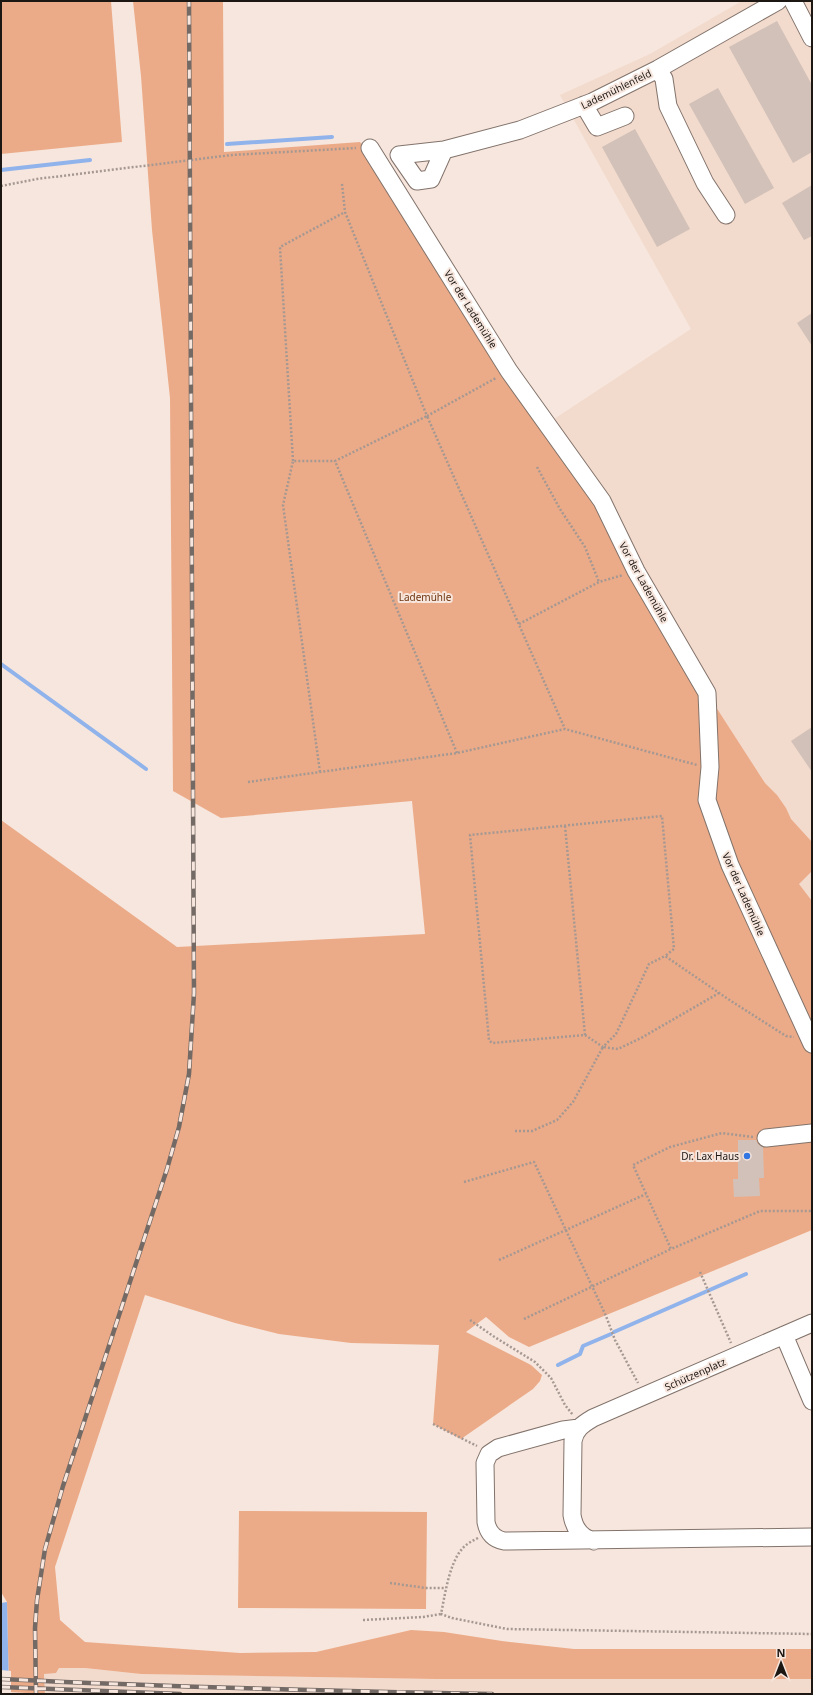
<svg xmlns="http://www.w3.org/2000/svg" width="813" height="1695" font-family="'Noto Sans',sans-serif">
<rect width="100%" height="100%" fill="#f7e6dd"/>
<path fill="#f2dacd" d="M742,1H812V901L798,884L765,783L705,690L551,421L691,329L560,95L650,54Z
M59,1668H85L141,1674L436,1679H812V1694H45L44,1673H56Z"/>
<path fill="#ecab88" d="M1,1H111L122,142L1,154Z
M133,1H223L224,152L360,142L604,499L705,690L765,783L777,795L786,808L791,819L812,842V871L799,884L812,901V1230L529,1347L509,1337L486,1317L466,1332L531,1365L542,1375L540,1381L533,1389L461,1439L433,1424L439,1345L351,1343L279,1334L235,1323L145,1295L55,1567L60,1620L85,1642L240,1653L316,1652L411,1630L444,1632L502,1641L574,1649H812V1679H436L141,1674L85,1668H59L56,1673L44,1674L45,1694L9,1692L7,1602L1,1592V820L177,947L425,934L412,801L221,818L173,791L170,398L152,230L141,76Z
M239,1511L427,1512L426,1609L238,1608Z"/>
<path fill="#90b3eb" d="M7,1602L9,1694H1V1603Z"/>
<path fill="#f7e6dd" d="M1,1670L11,1671V1694L1,1693Z"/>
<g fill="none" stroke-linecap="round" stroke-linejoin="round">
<path stroke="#90b3eb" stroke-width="4" d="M227,144L332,137
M1,170L90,160
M1,664L146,769
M614,1332L746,1274
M558,1365L580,1354L583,1346L611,1334"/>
</g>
<path fill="#d2c1b8" d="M777,21L812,85V152L793,163L729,47Z
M718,88L774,188L745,204L689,104Z
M635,129L690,229L657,247L602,147Z
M812,185V236L804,240L782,203Z
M812,313V346L797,323Z
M812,727V772L791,741Z
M738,1140H756L758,1144L763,1147L764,1178H759L760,1196L734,1197L733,1179H738Z"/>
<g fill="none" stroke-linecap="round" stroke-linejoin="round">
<defs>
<path id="minor" d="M793,1L812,38
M658,69L664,79L668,106L705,183L726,215
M584,105L597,127L625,116
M370,148L509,371L602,501L636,571L707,693L710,767L707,800L730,865L812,1044
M444,150L431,179L417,181L399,155L444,150L520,130L592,102L658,69L778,1
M766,1138L812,1133
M784,1335L812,1401
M579,1428L563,1430L498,1448L489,1454L485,1463L486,1522C488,1533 494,1539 504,1541L812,1537
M594,1541C581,1538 574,1528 572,1515L573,1441C575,1429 583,1424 593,1418L812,1323"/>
</defs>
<use href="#minor" stroke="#82736b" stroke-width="19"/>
<path stroke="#a59892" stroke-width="2.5" stroke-dasharray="2 2" stroke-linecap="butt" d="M342,184L345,212L427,416L496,378
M1,186L37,179L232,155L356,148
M293,461L280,247L345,212
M537,467L560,509L585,547L599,582
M519,624L599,582L623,575
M457,753L335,461L427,416L565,729
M320,772L283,505L293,461H335
M248,782L457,753L565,729L697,765
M565,826L585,1035L492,1043L489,1040L470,835L662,816L674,949L665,956L731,1001L786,1036L794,1037
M585,1035L603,1047L616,1034L649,964L665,956
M515,1131H532L557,1120L573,1102L603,1047L618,1049L641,1038L719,993
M753,1137L722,1133L670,1147L633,1165L671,1249L760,1211H812
M464,1182L534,1162L606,1316L615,1340L638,1383
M499,1260L646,1194
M700,1272L731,1343
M524,1319L671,1249
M470,1320L493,1336L535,1362L551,1378L565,1405L573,1415
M433,1424L477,1446
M478,1538C472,1541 466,1544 462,1549C449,1564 445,1595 441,1614L452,1618L507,1629L812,1634
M390,1583L426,1588H446
M363,1620L423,1617L441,1614"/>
<use href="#minor" stroke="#fff" stroke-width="17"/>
<defs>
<path id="rail" d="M1,1679C165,1687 328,1691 492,1694
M1,1687L180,1694
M36,1694L35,1628L37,1600L45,1549L63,1486L167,1169L179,1127L189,1074L194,993L189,1"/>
</defs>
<use href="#rail" stroke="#746a65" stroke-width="4.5"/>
<use href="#rail" stroke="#f7e6dd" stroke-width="3" stroke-dasharray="9" stroke-linecap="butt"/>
</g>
<circle fill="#3276e3" stroke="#f7e6dd" stroke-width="1.5" cx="747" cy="1156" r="4"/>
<g text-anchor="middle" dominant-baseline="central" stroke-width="4" stroke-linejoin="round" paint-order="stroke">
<g font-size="10" fill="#1d1714" stroke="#f7e6dd">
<text transform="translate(616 89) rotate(-26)">Lademühlenfeld</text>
<text transform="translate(471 309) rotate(58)">Vor der Lademühle</text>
<text transform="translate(644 582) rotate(61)">Vor der Lademühle</text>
<text transform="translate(744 894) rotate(66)">Vor der Lademühle</text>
<text transform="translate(695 1374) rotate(-24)">Schützenplatz</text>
</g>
<g font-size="10" fill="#6e340e" stroke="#f7e6dd">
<text x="425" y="597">Lademühle</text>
</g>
<g font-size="10" fill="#1d1714" stroke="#f7e6dd" text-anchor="end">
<text x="739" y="1156">Dr. Lax Haus</text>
</g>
</g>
<rect width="813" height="1695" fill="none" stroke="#1d1714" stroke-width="4"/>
<g transform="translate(781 1663)" stroke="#f7e6dd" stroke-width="3" paint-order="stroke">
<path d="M0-3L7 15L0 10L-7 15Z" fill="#1d1714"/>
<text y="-6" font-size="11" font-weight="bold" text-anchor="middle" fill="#1d1714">N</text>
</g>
</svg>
